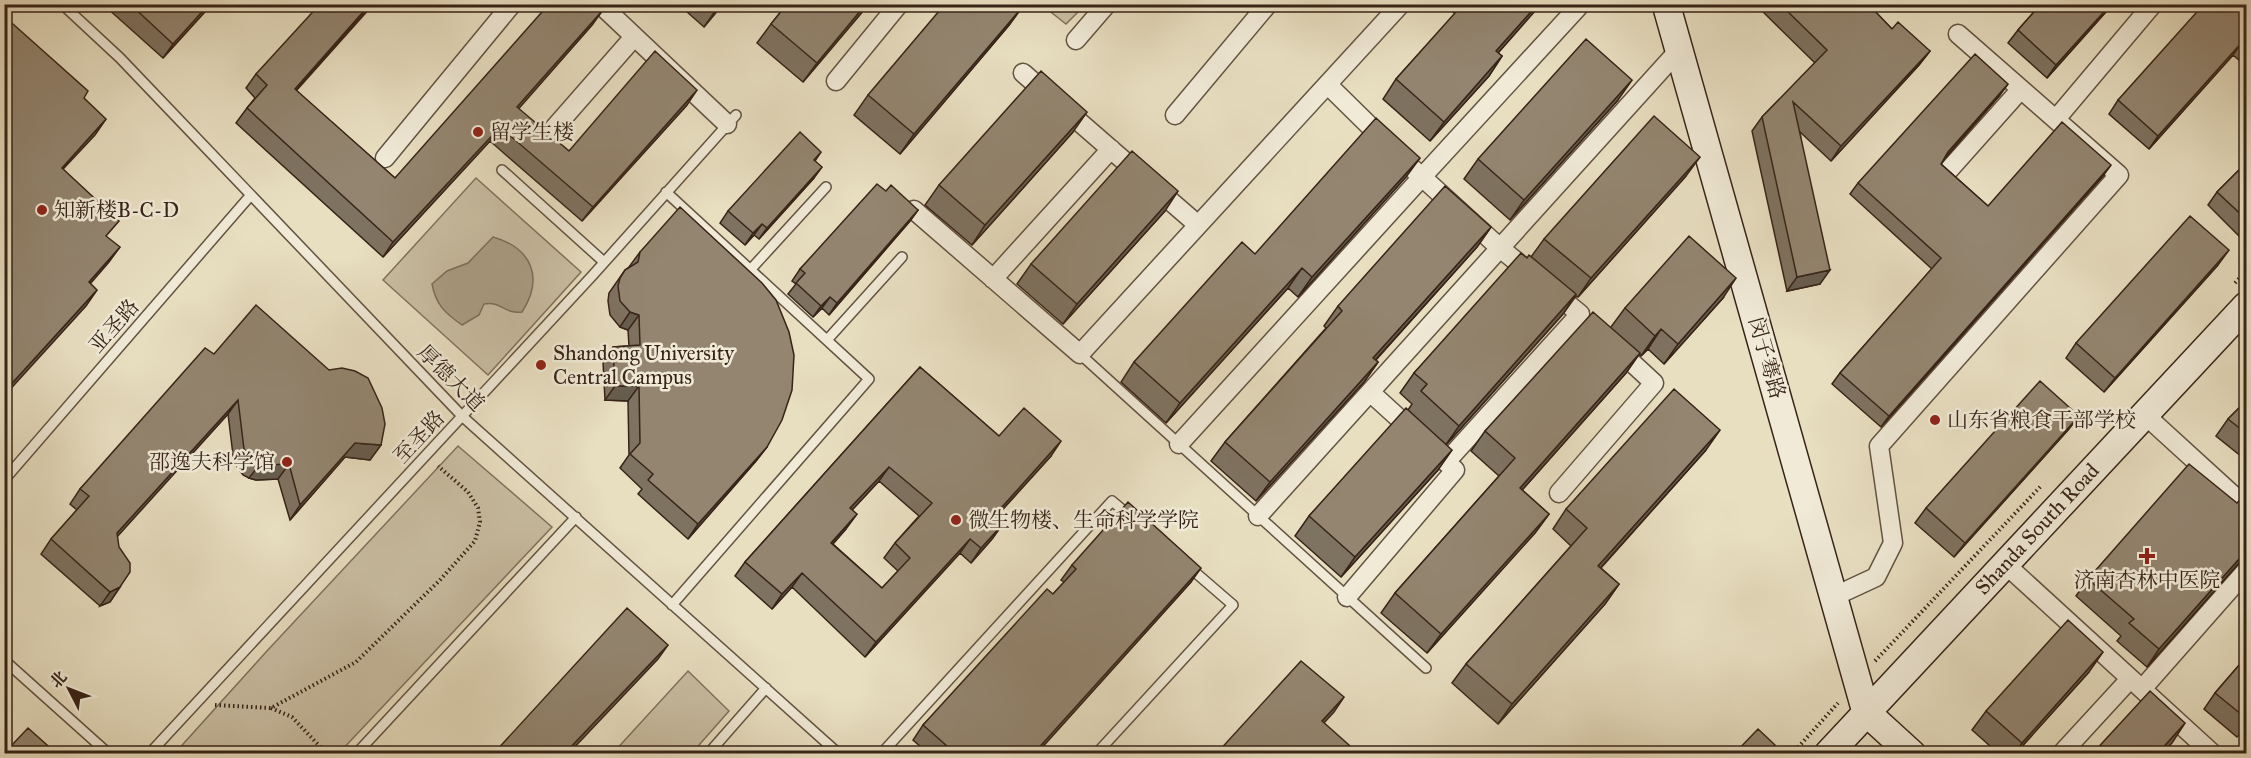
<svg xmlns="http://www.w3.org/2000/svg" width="2251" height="758" font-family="'IM FELL Great Primer','Noto Serif SC',serif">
<rect width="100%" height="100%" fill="#e8dfc1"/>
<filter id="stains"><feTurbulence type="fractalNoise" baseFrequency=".00333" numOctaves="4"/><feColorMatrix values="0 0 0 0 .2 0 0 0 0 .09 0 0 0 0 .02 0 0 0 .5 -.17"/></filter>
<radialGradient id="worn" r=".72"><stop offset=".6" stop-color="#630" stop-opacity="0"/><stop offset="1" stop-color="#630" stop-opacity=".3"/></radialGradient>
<path fill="#cabfa4" stroke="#80725e" stroke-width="1.5" d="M1042,5H1085L1066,24Z
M476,178L581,272L488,375L383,280Z
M458,446L552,527L339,753H175L266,652Z
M688,671L729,711L692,753H613Z"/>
<path fill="#ac9f88" stroke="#7d6e5b" stroke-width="1.5" d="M493,237C532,248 544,278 522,312C503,314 502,301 484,304L479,315L462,325C445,313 436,305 432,284L447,271L468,263Z"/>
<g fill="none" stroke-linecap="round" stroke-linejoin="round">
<defs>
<path id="lane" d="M62,4L120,58L463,417L839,754
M502,170L604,262
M666,192L869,379L672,605
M751,269L826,187
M827,340L902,257
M1080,354L1426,668
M4,480L250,196
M4,660L109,754
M149,754L592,276L736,115
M356,754L576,517
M708,754L766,688
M881,754L1112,501L1131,517
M1096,754L1233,605L1189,567"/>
<path id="street" d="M600,4L727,124
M1076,40L1107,4
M1023,73L1198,225
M836,81L899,4
M1328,85L1387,143
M1175,115L1268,4
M2056,119L2153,4
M549,134L634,37
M385,158L512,4
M1948,171L2021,89
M914,210L1080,354L1401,4
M993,279L1111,149
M1370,392L1415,433
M2144,414L2246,507
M1179,444L1422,177L1413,169
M1446,462L1580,314L1500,248L1679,50
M1559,493L1654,383L1615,347
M1258,516L1500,248L1422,177L1581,4
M2004,563L2213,754
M1835,596L1876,577L1893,543L1879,446L2119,175L1958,34
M1347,597L1455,470L1439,456
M2142,689L2246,571
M2061,754L2130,679"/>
<path id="secondary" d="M1666,4L1866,712L1912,754
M1828,754L2246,306"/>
</defs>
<use href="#lane" stroke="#635342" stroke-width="12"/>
<use href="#street" stroke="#635342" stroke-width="21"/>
<use href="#secondary" stroke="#372418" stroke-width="30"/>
<path stroke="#372418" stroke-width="4" stroke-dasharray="1.5 3" stroke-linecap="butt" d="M2235,283L2246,271
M1875,661L2041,486
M215,705L271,708L356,662L440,580L475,541L480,522L478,508L468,492L438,466
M271,708L292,717L327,754
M1792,754L1838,703"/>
<use href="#lane" stroke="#f0ead7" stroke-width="9"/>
<use href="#street" stroke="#f0ead7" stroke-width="18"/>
<use href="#secondary" stroke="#f0ead7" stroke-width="27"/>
</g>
<path fill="#7e7260" stroke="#372418" stroke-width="1.5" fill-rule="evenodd" d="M110,4H212L163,58L107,8Z
M678,4H723L704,27Z
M787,4H869L803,82L757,43L771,24Z
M1458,4H1541L1498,53L1502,56L1489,76L1430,141L1383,99L1396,79L1455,14L1453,12Z
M1767,4H1868L1892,29L1930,51L1919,65L1831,161L1800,132L1820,284L1787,291L1752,131L1762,117L1815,63L1762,11Z
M2041,4H2113L2047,78L2008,43L2018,30Z
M2247,4V67L2233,55L2149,149L2109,114L2118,100Z
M371,7L296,91L395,178L602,11L592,25L518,109L569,151L687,105L582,221L490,141L383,257L236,123L247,108L255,98L246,88L256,74Z
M1010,24L900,154L854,115L868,95Z
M2000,95L1945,158L1941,164L1988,206L2103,176L1881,427L1832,384L1840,373L1932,269L1850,194L1858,183Z
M1618,100L1510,220L1464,179L1478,159Z
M1073,132L972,245L925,205L939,185Z
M821,152L815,161L814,178L759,239L754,235L745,245L720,223L728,211Z
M2247,162V239L2244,241L2208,205L2217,192Z
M1686,176L1578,297L1576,296L1563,314L1446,445L1438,470L1341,577L1295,536L1309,516L1408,410L1412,404L1400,393L1414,373L1527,258L1531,257L1544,239Z
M1406,177L1298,297L1288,288L1166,423L1121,382L1134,362L1255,254Z
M886,191L918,210L910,221L829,315L822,308L813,317L788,294L796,284L792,281L800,269Z
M1165,211L1063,324L1017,284L1031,264Z
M1491,227L1477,247L1376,360L1378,362L1364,382L1256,501L1211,461L1225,442L1326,328L1324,326L1338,306Z
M640,252L767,447L756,461L688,539L638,494L642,489L620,468L629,455L628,401L605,400L603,362L613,347L629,346L628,330L620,327L610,315L608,301L609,293L625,270L629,267Z
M2218,265L2104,392L2066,358L2076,343Z
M1723,298L1664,364L1648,349L1641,356L1639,354L1626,373L1522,490L1549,514L1535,533L1427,653L1381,613L1395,593L1499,476L1471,451L1485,431L1611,327L1625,308Z
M214,354L329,370L381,445L370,460L345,457L290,520L278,479L256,480L249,478L243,475L234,463L228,414L117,536L120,587L110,602L100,606L41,554L51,539L77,510L70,504L80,489Z
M920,367L999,436L1051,456L995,518L1002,525L992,539L971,563L960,553L865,657L792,587L772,609L735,576L745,562ZM879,481L919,516L895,543L884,558L898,571L882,588L833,544L846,529L852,510Z
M2247,400V461L2216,436L2228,419Z
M2079,416L2068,430L1954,557L1915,523L1926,508Z
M1706,450L1601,568L1619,584L1605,604L1498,724L1452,683L1466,664L1571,546L1553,529L1566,509Z
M2243,560L2238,564L2147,667L2117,641L2121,636L2076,596L2088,579Z
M1072,565L1191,582L1037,753H928L913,740L923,725L1053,594L1064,582L1061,580Z
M2247,656V727L2237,737L2204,709L2215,693Z
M2089,672L2016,753H1998L1972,730L1986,711Z"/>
<path fill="#675d4e" stroke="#372418" stroke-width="1.5" d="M209,4H212L163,58L173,44Z
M370,4H372L284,104L295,89Z
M720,4H723L704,27Z
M866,4H869L803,82L817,63Z
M1538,4H1541L1482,71L1496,51Z
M2111,4H2113L2047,78L2056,65Z
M1024,5L1010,24L900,154L914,134Z
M602,11L592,25L507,122L517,107Z
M2243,41L2233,55L2149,149L2158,136Z
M1930,51L1919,65L1831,161L1841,146Z
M1502,56L1489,76L1430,141L1444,122Z
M1632,80L1618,100L1510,220L1524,200Z
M2008,84L2000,95L1940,164L1948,152Z
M697,90L687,105L582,221L593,207Z
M1087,112L1073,132L972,245L985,225Z
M106,119L95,135L50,183L62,168Z
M500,127L490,141L383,257L393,242Z
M1700,157L1686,176L1578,297L1591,278Z
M1420,158L1406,177L1298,297L1312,277Z
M2111,165L2103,176L1881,427L1889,416Z
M822,167L814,178L759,239L767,228Z
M1178,191L1165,211L1063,324L1077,304Z
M918,210L910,221L829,315L837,303Z
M762,224L754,235L745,245L753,233Z
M1491,227L1477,247L1359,378L1373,358Z
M120,247L109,262L78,298L89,282Z
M2229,250L2218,265L2104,392L2115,378Z
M1302,268L1288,288L1166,423L1180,403Z
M1830,270L1820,284L1787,291L1797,277Z
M1736,278L1723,298L1664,364L1678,344Z
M97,290L86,306L4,396V392Z
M1576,294L1563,314L1445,446L1459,426Z
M830,297L822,308L813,317L821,306Z
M630,312L639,315L628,330L620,327Z
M1661,329L1648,349L1641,356L1655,336Z
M1640,353L1626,373L1506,508L1520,488Z
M1378,362L1364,382L1256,501L1270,482Z
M615,386H639L628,401L605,400Z
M238,400L228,414L107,548L117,533Z
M2079,416L2068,430L1954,557L1965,543Z
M1720,430L1706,450L1585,585L1598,566Z
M1061,441L1051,456L983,531L993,517Z
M355,443L381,445L370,460L345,457L290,520L300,505Z
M767,447L756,461L688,539L698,524Z
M1452,450L1438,470L1341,577L1355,557Z
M260,464H289L278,479L256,480L249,478Z
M889,467L879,481L840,523L850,508Z
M857,514L846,529L821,557L831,543Z
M1549,514L1535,533L1427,653L1441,634Z
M1002,525L992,539L971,563L981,548Z
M970,539L960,553L865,657L876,642Z
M2247,550V561L2243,560L2238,564L2147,667L2159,649Z
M1201,568L1191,582L1037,753H1034Z
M802,573L792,587L772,609L782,594Z
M1619,584L1605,604L1498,724L1512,704Z
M120,587L110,602L100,606L110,592Z
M668,645L658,659L569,753H565Z
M2103,652L2089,672L2016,753H2015L2022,743Z
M1344,697L1334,712L1312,736L1322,721Z
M2185,723L2172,743L2162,753H2158Z"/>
<path fill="#938570" stroke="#372418" stroke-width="1.5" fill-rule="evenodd" d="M130,4H209L173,44Z
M320,4H370L295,89L395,178L549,4H595L602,11L517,107L569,151L655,51L697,90L593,207L500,127L393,242L247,108L267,85L256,74Z
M787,4H866L817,63L771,24Z
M945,4L1024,5L914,134L868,95Z
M1463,4H1538L1496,51L1502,56L1444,122L1396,79Z
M1780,4H1868L1892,29L1898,22L1930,51L1841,146L1793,102L1830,270L1797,277L1762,117L1827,50Z
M2041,4H2111L2056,65L2018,30Z
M2204,4H2247V45L2243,41L2158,136L2118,100Z
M4,16L88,91L84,98L106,119L62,168L119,221L106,236L120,247L89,282L97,290L4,392Z
M1586,39L1632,80L1524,200L1478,159Z
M1975,54L2008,84L1948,152L1941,164L1988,206L2062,122L2111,165L1889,416L1840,373L1941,258L1858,183Z
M1041,71L1087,112L985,225L939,185Z
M1654,116L1700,157L1591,278L1544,239Z
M1376,118L1420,158L1312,277L1302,268L1180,403L1134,362L1242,242L1255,254Z
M800,132L821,152L814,160L822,167L767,228L762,224L753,233L728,211Z
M1132,151L1178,191L1077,304L1031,264Z
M2247,162V220L2217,192Z
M877,184L886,191L891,185L918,210L837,303L830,297L821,306L796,283L805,273L800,269Z
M1445,186L1491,227L1373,358L1378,362L1270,482L1225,442L1342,311L1338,306Z
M680,207L762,283L776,300L789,332L794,355L792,390L782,420L767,447L698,524L648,480L653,474L630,454L640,443L639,386H615L613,347L640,345L639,315L630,312L620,301L618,286L620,278L625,270L638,262L640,252Z
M2190,216L2229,250L2115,378L2076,343Z
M1689,236L1736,278L1678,344L1661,329L1655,336L1625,308Z
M1521,253L1527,258L1529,255L1576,294L1459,426L1421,391L1427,384L1414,373Z
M256,305L329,370L342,368L355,371L368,378L382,408L385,424L381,445L355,443L300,505L289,464L266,465L260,464L253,460L244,449L238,400L117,533L119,547L130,563V572L120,587L110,592L51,539L89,496L80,489L205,348L214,354Z
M1593,312L1640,353L1520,488L1549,514L1441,634L1395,593L1515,458L1485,431Z
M920,367L999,436L1024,408L1061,441L993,517L1002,525L981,548L970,539L876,642L802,573L782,594L745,562ZM889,467L932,503L895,543L910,558L882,588L831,543L857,514L850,508Z
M2040,381L2079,416L1965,543L1926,508Z
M1674,389L1720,430L1598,566L1619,584L1512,704L1466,664L1587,528L1566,509Z
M2247,400V434L2228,419Z
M1406,408L1452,450L1355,557L1309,516Z
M2189,464L2237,503L2246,493L2247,494V550L2159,649L2129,623L2134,619L2088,579Z
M1128,502L1201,568L1034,753H955L923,725L1047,589L1053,594L1076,569L1072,565Z
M627,608L668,645L565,753H494Z
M2068,620L2103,652L2022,743L1986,711Z
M2247,656V719L2215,693Z
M1301,661L1344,697L1322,721L1358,753H1217Z
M2150,691L2185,723L2158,753H2093Z
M28,728L56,753H4V738L12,745Z
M1758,729L1775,745L1768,753H1735Z"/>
<g fill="#8f2418" stroke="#f0ead7" stroke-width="2">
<circle cx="478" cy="132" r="6"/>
<circle cx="42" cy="210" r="6"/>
<circle cx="541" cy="365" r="6"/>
<circle cx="1935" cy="420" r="6"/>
<circle cx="287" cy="462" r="6"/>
<circle cx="956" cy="520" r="6"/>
<path d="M2144 547h6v6h6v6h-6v6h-6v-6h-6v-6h6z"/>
</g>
<g text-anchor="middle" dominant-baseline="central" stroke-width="5" stroke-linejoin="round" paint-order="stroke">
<g font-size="21" fill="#372418" stroke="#f0ead7" text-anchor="start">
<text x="490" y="132">留学生楼</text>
<text x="54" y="210">知新楼B-C-D</text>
<text x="553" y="353">Shandong University<tspan x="553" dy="24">Central Campus</tspan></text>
<text x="1947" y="420">山东省粮食干部学校</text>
<text x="275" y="462" text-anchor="end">邵逸夫科学馆</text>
<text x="968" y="520">微生物楼、生命科学学院</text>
<text x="2147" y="580" text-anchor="middle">济南杏林中医院</text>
</g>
<g font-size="21" fill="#372418" stroke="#f0ead7">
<text transform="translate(114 326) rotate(-49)">亚圣路</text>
<text transform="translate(1767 358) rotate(74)">闵子骞路</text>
<text transform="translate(451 378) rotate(45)">厚德大道</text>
<text transform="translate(419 437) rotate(-47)">至圣路</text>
<text transform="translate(2037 529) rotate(-47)">Shanda South Road</text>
</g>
</g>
<rect width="2251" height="758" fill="none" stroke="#e8dfc1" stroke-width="24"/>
<rect x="6" y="6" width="2239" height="746" fill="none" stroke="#372418" stroke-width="3"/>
<rect x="12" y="12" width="2227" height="734" fill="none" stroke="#372418" stroke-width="1.5"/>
<g transform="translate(69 689) rotate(312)" stroke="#f0ead7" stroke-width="4.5" paint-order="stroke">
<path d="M0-4.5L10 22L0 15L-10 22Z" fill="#372418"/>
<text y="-9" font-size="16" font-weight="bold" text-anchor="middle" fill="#372418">北</text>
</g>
<rect width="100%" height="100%" filter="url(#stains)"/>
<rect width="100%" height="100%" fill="url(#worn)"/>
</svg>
